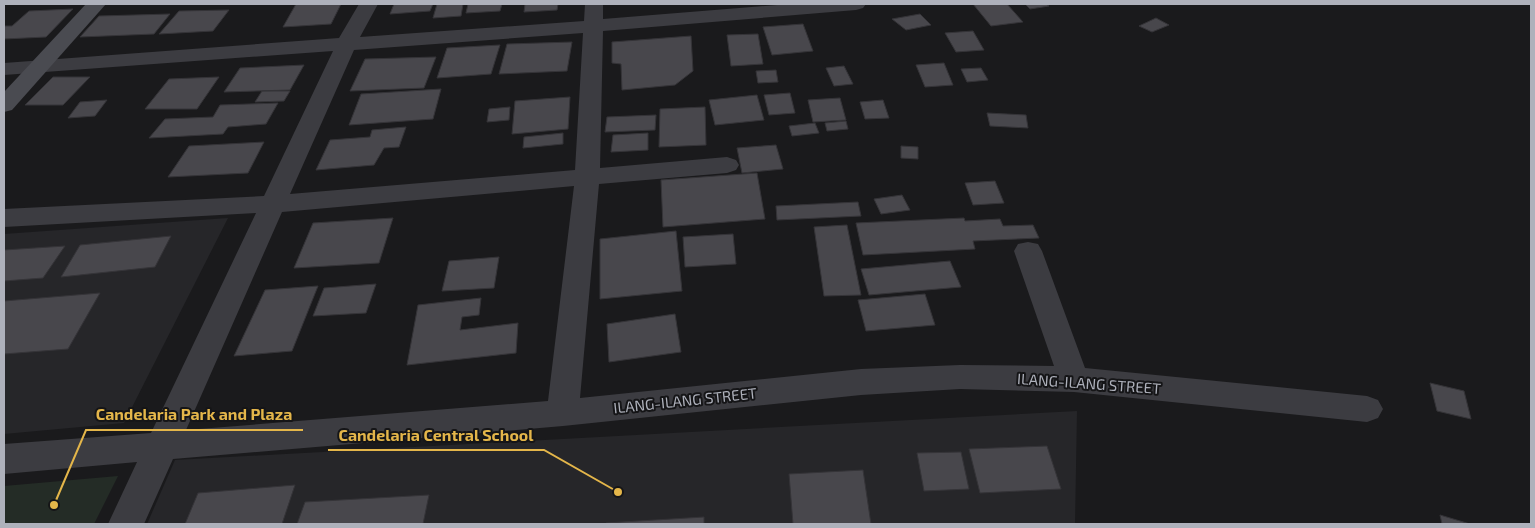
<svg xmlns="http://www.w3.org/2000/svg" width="1535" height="528" font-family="'Exo 2',sans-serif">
<rect width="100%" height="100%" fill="#1a1a1c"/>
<path fill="#262629" d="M228,218L124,423L4,434V234Z
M1077,411L1075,524H147L175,460Z"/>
<path fill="#242c26" d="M118,476L94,524H4V486Z"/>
<path fill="#48474c" stroke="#353438" d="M296,4H341L331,24L283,27Z
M394,4H433L430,11L390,14Z
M437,4H463L461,16L433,18Z
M468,4H502L500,11L466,13Z
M525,4H558L557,10L524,12Z
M973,4H1007L1023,22L991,26Z
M1025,4H1046L1049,6L1030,9Z
M73,9L46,37L4,39V26H12L29,11Z
M229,10L213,31L159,34L179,11Z
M170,14L154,34L80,37L99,16Z
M920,14L931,25L906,30L892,19Z
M1156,18L1169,25L1152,32L1139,26Z
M803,24L813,51L772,55L763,27Z
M973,31L984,50L956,52L945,33Z
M758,34L763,64L731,66L727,35Z
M691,36L693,71L675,85L622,90L621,64L612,63V42Z
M572,42L567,71L499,74L507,44Z
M500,45L491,74L437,78L447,48Z
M436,57L424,88L350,91L365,59Z
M944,63L953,85L925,87L916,65Z
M304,65L290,90L224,92L240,68Z
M844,66L853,84L834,86L826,68Z
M981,68L988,80L967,82L961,69Z
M776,70L778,82L758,83L756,71Z
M53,77H90L63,105H25Z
M219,77L197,109H145L169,79Z
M441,89L433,119L349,125L361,94Z
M262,91H290L284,101L255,102Z
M790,93L795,113L769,115L764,95Z
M757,95L764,120L715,125L709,100Z
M570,97L568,129L512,134L515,101Z
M840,98L846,120L813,122L808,100Z
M107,100L95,116L68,118L80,102Z
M883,100L889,118L865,119L860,102Z
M278,103L266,124L228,127L223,134L149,138L165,119L213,117L220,105Z
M510,107L509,120L487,122L489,109Z
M705,107L706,145L659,147L660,109Z
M987,113L1026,115L1028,128L990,126Z
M656,115L655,130L605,132L607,117Z
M846,121L848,129L827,131L825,123Z
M815,123L819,133L792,136L789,126Z
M406,127L399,147L384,148L374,165L316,170L330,140L370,137L372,130Z
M563,133V144L523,148L524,137Z
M648,133V150L611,152L613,135Z
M264,142L248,173L168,177L189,146Z
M776,145L783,169L742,173L737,148Z
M901,146L918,147V159L901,158Z
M757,173L765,219L663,227L661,180Z
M995,181L1004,203L973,205L965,183Z
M902,195L910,210L881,214L874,199Z
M858,202L861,216L777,220L776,206Z
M393,218L379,263L294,268L313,223Z
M964,218L965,221L1000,219L1003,226L1033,225L1039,238L973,241L975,249L863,255L856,223Z
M847,225L861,295L824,296L814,227Z
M676,231L682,291L600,299V239Z
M733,234L736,264L685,267L683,237Z
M171,236L155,267L61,277L80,245Z
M65,246L43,278L4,281V250Z
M499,257L494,288L442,291L449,261Z
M950,261L961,287L869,295L861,269Z
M376,284L366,313L313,316L324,288Z
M318,286L292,351L234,356L265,290Z
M100,293L68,349L4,354V301Z
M925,294L935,325L866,331L858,300Z
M481,298L479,315L462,317L460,330L518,323L516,353L407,365L418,305Z
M675,314L681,352L609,362L607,324Z
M1430,383L1464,391L1471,419L1437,411Z
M1047,446L1061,489L980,493L969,449Z
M961,452L969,489L924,491L917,453Z
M863,470L871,524H793L789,474Z
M295,485L282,524H185L198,493Z
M429,495L423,524H297L305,502Z
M1440,515L1470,524H1471H1442Z
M704,517V524H606V523Z"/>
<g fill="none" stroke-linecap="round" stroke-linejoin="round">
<path fill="#3c3c41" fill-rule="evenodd" d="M359,4H378L360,37L584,21L585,4H603V19L790,4H866L863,8L856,10L603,31L600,168L727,157L736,160L739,165L736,170L727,173L599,184L580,398L861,369L960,365L1054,366L1014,251L1018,244L1028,242L1038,244L1042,251L1085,368L1367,396L1378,400L1383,409L1378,418L1367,422L1074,392L960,389L861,395L563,426L173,459L144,524H108L137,462L4,474V444L151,433L256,213L4,227V209L264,196L333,51L4,75V63L339,38ZM583,33L575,170L290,194L354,50ZM574,186L548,401L186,430L282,212Z"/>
<path fill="#4a4b51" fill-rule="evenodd" d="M86,4H106L12,110L4,112V92Z"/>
</g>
<g text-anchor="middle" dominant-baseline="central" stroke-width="4" stroke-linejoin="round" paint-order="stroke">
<g font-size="15" fill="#aeb1bb" stroke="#151517">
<text transform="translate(1089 383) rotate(4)">ILANG-ILANG STREET</text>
<text transform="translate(685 400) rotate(-6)">ILANG-ILANG STREET</text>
</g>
</g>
<path fill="none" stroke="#e4b64a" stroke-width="2" d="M54 505L86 430H303M618 492L544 450H328"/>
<g fill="#e4b64a" stroke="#151517" stroke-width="2">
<circle cx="54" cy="505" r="5"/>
<circle cx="618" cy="492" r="5"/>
</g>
<g font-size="16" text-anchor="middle" font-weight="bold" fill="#e4b64a" stroke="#151517" stroke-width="4" stroke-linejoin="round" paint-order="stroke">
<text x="194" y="420">Candelaria Park and Plaza</text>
<text x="436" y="441">Candelaria Central School</text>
</g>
<rect width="1535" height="528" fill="none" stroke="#aeb1bb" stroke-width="10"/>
</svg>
